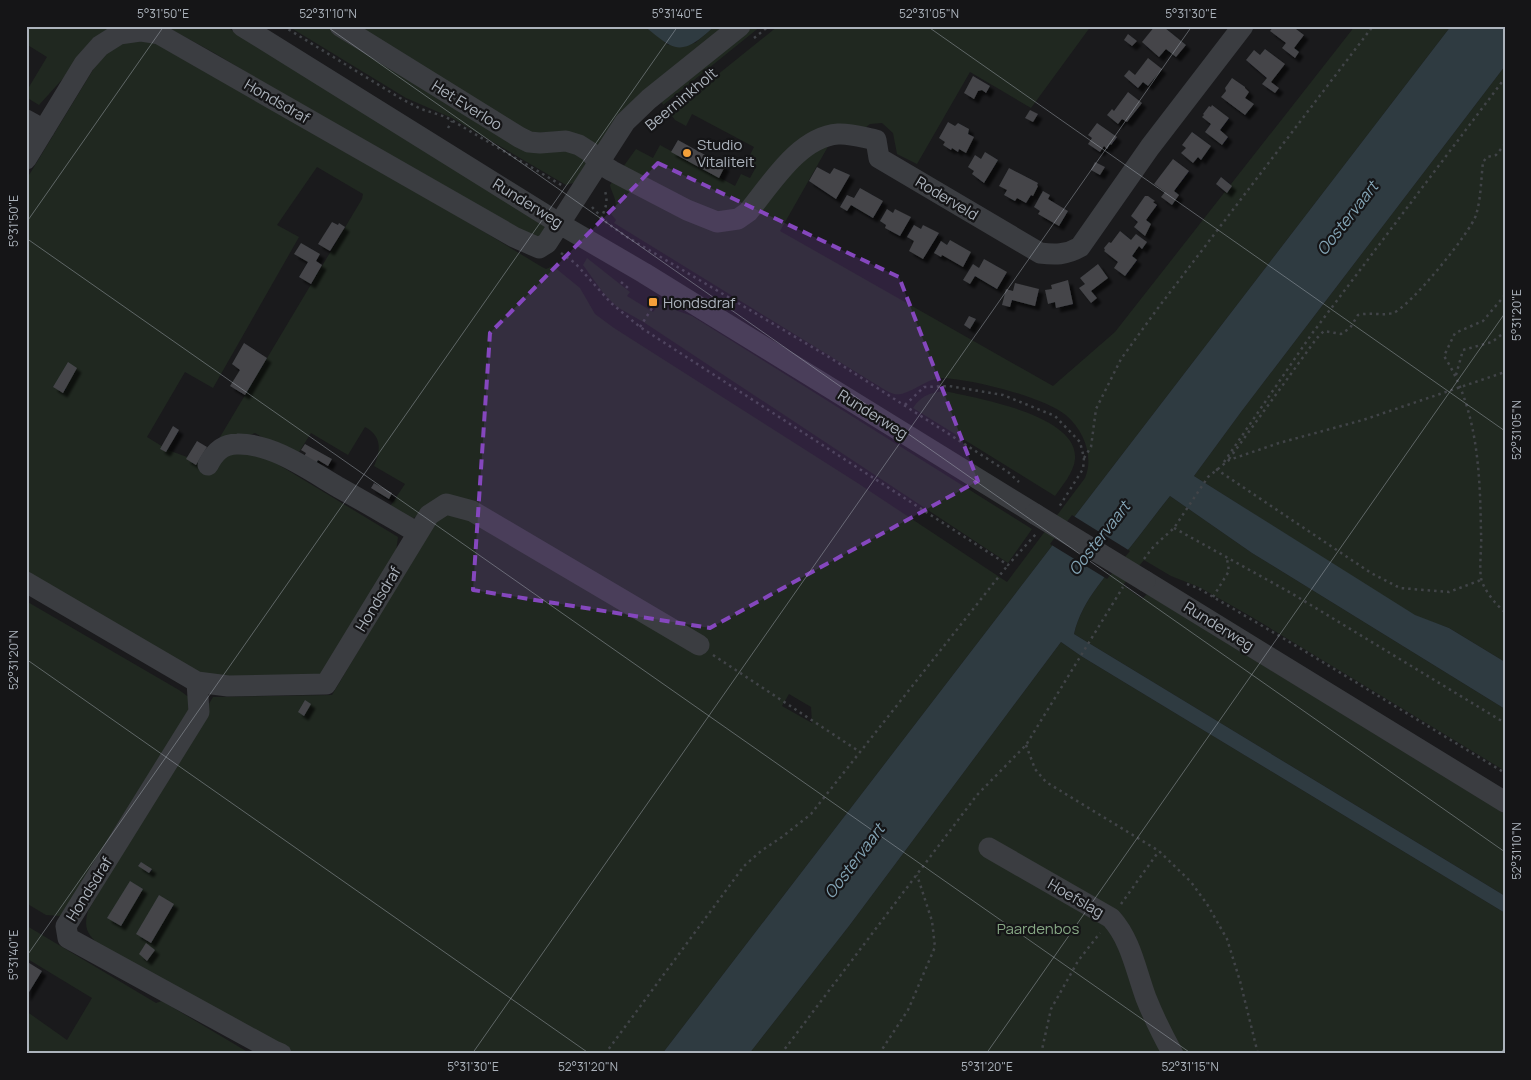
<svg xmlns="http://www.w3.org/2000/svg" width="1531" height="1080" font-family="Manrope,sans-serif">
<defs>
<filter id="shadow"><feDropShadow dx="4.5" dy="4.5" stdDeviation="1" flood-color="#0009"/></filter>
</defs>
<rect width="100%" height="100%" fill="#1a1a1c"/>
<path fill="#202820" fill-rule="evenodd" d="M26,26H118L77,63L39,105L26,97V92L47,57L26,44Z
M165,26H225L554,231L544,239H525L216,54Z
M288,26H643L656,34L668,45L695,43L715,26H729L577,182L566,185L452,118L406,98Z
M751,26H761L663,105L662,102L664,96Z
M778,26H1091L1031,108L970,72L917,164L897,154L893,133L882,123L870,124L860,132L804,152L830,143L780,231L1053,386L1115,332L1355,26H1451L662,1054H299L254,1041L101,947C88,934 83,930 88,911L213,697L332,695L412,560L417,516L409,521L387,511L405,484L374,466C381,450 382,436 365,427L348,455L311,433L296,457L255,433L238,440L220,437L362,199L363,194L317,167L277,225L299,237L213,388L185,372L147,437L168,450L187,457L199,464L215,446L256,451L398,537L396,552L332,663L316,678L208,680L26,582V180L105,50L129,37H152L204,62L542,267L546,269L553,266L580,288L595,314L614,328L856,482L1007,582L1085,478C1094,457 1084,431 1067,416C1044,397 975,380 944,378C926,377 909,397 894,394C888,392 882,388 877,385L614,223L616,220L611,214C621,203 612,196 610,185L636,149L653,158L660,145L735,186L741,174L750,178L755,169L751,166L755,158L750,155L754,147L692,114L686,126L675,120L670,113ZM789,694L811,707L812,723L782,706Z
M1505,66V662L1449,628L1415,616L1194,476L1241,412Z
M587,258L630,292L627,296L653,312L659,304L692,316L1032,529L1008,563L645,323L617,307L604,294L583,265Z
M944,391C976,398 1079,415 1075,459C1074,472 1062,486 1055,496L913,408C922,395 930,393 944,391Z
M1170,496L1252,553L1505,709V771L1250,616L1199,587L1171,576L1144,560L1123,585L1142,599L1147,594L1505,814V896L1074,634C1082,599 1110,571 1132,545C1145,529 1157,512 1170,496Z
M26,601L179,690L190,698L192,705L61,916L46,915L26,903Z
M1061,642L1081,656L1505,913V1054H749L849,926Z
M27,926L156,1003L162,1001L251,1054H26V1011L67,1040L92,998L26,958Z"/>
<path fill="#2f3b41" d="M643,26H715C703,36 687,54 670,45C661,41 652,31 643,26Z
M1451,26H1505V66L1241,412L1194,476L1415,615L1449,628L1505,662V709L1252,553L1170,496C1157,512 1145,529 1132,545C1110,571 1082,599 1074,634L1505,896V913L1081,656L1061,642L849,926L749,1054H662Z"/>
<path fill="#1a1a1c" d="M1072,515L1130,551L1107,579L1050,544Z"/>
<path fill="#444549" filter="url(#shadow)" d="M1155,26H1160L1164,29L1165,28L1186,45L1176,57L1166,49L1159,57L1142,42Z
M1274,26H1292L1304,35L1294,48L1299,52L1295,58L1282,48L1286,43L1270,31Z
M1128,34L1137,41L1132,46L1124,40Z
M1265,49L1285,64L1271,82L1279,88L1275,93L1262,84L1267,78L1246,60L1254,50L1260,55Z
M1148,58L1162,69L1148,86L1143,82L1138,88L1124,76L1129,70L1135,75Z
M973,76L990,86L986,93L982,90L978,91L974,99L964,93Z
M1232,78L1245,87V88L1249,92L1245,98L1254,104L1245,115L1221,97L1226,91L1225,88Z
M1128,92L1142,103L1127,122L1122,119L1118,124L1107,115L1112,109L1114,111Z
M1212,105L1229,118L1220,130L1228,137L1222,145L1205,132L1211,124L1202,117L1204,115L1203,114L1209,106L1211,107Z
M1030,110L1038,114L1033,122L1025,118Z
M948,122L955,126L958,123L969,129L968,134L974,137L966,153L959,149L958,152L952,148L951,150L943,145L945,142L939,138Z
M1097,123L1117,137L1111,145L1110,144L1107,149L1104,146L1100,152L1088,144L1092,138L1088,135Z
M1192,132L1211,146L1201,160L1198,157L1193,163L1181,153L1186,148L1182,145Z
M678,140L725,166L719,178L671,152Z
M985,152L998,160L984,183L972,174L974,171L968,167L975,155L981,159Z
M1173,159L1189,171L1174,191L1179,195L1172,205L1161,197L1165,192L1154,184Z
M1095,162L1105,167L1100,175L1091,170Z
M817,167L830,174L834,168L850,175L836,199L809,181Z
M1009,168L1038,183L1037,185L1038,186L1033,196L1031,195L1026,203L1017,198L1015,201L1004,195L1007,190L999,186Z
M1221,177L1232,186L1227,193L1216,184Z
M860,188L883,201L873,218L851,205L847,211L840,207L847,195L854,198Z
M1043,191L1050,195L1048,199L1068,211L1059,226L1038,214L1040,211L1034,207Z
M1145,196H1148L1155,201L1153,202L1157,205L1146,220L1151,224L1145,236L1134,227L1138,222L1131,216Z
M887,209L893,213L895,209L911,217L900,236L885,228L886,225L880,221Z
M332,222L338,225L339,223L345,227L330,251L318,244Z
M914,225L921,229L923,225L939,233L923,259L909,251L914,241L907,237Z
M1120,231L1131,240L1136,234L1147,242L1142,249L1139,246L1132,256L1137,260L1125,276L1114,268L1118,262L1104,251L1105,250L1104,248L1109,242L1111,243Z
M950,240L971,252L963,267L942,255L941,257L934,253L941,241L947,245Z
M301,243L320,254L316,261L322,265L311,284L299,277L308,262L294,254Z
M984,259L1007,272L997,289L975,276L970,284L963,280L973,264L979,268Z
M1098,264L1108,278L1091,291L1097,298L1091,303L1079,288L1085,284L1080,278Z
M1068,280L1073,304L1056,308L1055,302L1048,304L1045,290L1052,289L1051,285Z
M1015,283L1039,289L1035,306L1012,300L1010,307L1002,305L1006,289L1013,291Z
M969,316L976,319L970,329L964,325Z
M244,343L267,358L245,395L230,386L240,370L232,364Z
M68,362L77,368L63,393L53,387Z
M173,426L179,430L166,452L160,449Z
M197,441L207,447L196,465L186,459Z
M305,444L332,459L328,466L318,460L315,465L303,458L306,453L301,450Z
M374,483L392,493L389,499L371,488Z
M305,700L311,704L304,716L298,712Z
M141,862L152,869L149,873L138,866Z
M130,881L143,889L121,926L107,918Z
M159,895L174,904L151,943L136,934Z
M146,943L155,950L147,961L139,954Z
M26,961L42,971L26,997Z"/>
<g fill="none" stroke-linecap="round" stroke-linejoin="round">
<path stroke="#414448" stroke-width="2.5" stroke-dasharray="2.5 4" stroke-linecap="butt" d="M283,26L400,98L421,109L446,117L563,186
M754,38L769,26
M448,128L452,121
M592,207L607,223L627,237L829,357L1008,472L1019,482
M597,225C604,213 610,202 604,189
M561,253L575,263L611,303L640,327L1008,565L1036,534
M621,282L628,288
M1505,295L1483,321L1455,333L1444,356C1478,409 1480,472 1481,533C1482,547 1479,564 1481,578C1483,589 1496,605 1505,612
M640,327L654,305
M1456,375L1463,350L1492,342L1505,332
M905,405L924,387L949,386L1003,395L1055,416L1080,442L1084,458L1083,469L1059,507
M1084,458L1091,447L1096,409L1121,359L1158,308L1373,26
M1229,459L1317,338L1324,331L1341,334L1350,328L1358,315C1370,312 1382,316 1393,313C1409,308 1471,232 1476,215C1481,199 1481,179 1483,162L1487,157L1496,155L1505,144
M1224,462L1311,335L1505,78
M1216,469L1371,573L1400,588L1449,592L1481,580
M1174,528L1291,593L1505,723
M1144,559L1154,546L1174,528L1208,477L1229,460L1279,443L1363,420L1505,372
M1187,584L1198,588L1298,647L1505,773
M1213,597L1229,571L1227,559
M713,655L860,752
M1026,745L1035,769L1046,782L1159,851L1191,882L1207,904L1227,939L1240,981L1258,1054
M1121,904L1159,851
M605,1054L744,866L761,851L782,837L811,814L1008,565
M781,1054L977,795L1026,745L1123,587
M879,1054L908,1010L935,947L932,921L917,875
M1041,1054L1051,1009L1078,961L1100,933"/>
<path stroke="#3b3d41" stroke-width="21" d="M242,26L560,224L644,273L1035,514
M340,26L519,137L529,142L540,143L566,141L579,145L590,152L599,163L612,171L687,210L717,222L738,219L748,212C771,184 799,137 838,134C850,133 865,138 876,140L879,158L1040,253C1055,255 1066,255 1080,247L1150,147L1243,26
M26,120L44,130
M26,159L84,64L100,46L119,34L140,31L159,34L514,237L539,248L547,243L625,122L649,99L740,26
M208,465C214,453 222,444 237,444C272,443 309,470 338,487C365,502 392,518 418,533
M1145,581L1505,802
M26,582L197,682
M989,848L1111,918C1131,940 1136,971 1146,998C1154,1018 1163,1036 1173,1054
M281,1054L274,1051L68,938L66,926L199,712L197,682L228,686L326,684L429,515L446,504L472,511L699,645"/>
<path stroke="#3b3d41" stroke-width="21" d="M1035,514L1145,581"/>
</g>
<path fill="#8547be" fill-opacity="0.2" stroke="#8547be" stroke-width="4" stroke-dasharray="10 6" stroke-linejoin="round" d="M658,163L899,277L978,481L710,628L473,590L490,333Z"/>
<path fill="none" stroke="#acb3bc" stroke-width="1" stroke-opacity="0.45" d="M326,26L1505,852M927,26L1505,431M26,223L164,26M26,238L1192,1054M26,659L590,1054M26,957L678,26M472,1054L1192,26M986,1054L1505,313M1500,1054L1505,1047"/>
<g fill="#f4a03a" stroke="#151517" stroke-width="2">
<circle cx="687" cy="153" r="5"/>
<rect x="648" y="297" width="10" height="10" rx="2.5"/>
</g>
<g text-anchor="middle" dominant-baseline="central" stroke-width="4.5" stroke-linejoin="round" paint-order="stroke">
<g font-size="15" fill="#acb3bc" stroke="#151517">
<text transform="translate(681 99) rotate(-40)">Beerninkholt</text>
<text transform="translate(277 101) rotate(30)">Hondsdraf</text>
<text transform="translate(467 105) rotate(32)">Het Everloo</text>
<text transform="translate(947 198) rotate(31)">Roderveld</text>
<text transform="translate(528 203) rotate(32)">Runderweg</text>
<text transform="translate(873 414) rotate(32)">Runderweg</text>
<text transform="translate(378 599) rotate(-59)">Hondsdraf</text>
<text transform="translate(1219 626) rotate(32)">Runderweg</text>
<text transform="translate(89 889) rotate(-58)">Hondsdraf</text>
<text transform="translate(1076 898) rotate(30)">Hoefslag</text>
</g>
<g font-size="15" fill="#acb3bc" stroke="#151517" text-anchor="start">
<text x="697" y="144">Studio<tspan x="697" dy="17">Vitaliteit</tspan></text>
<text x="663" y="302">Hondsdraf</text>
</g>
<g font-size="15" fill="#86a784" stroke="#151517">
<text x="1038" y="928">Paardenbos</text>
</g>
<g font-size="16" font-style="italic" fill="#84a5b6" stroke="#151517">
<text transform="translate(1347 218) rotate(-52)">Oostervaart</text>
<text transform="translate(1099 538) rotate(-52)">Oostervaart</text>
<text transform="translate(854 861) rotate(-53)">Oostervaart</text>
</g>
</g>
<rect width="1531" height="1080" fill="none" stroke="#151517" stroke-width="55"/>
<rect x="28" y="28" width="1476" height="1024" fill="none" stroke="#acb3bc" stroke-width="2"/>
<g font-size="12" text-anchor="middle" fill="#acb3bc">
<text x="163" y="18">5°31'50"E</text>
<text x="328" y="18">52°31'10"N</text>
<text x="677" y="18">5°31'40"E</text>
<text x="929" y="18">52°31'05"N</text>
<text x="1191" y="18">5°31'30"E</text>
<text transform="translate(14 221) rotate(-90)" y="4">5°31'50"E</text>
<text transform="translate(1517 315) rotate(-90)" y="4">5°31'20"E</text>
<text transform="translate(1517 430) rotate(-90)" y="4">52°31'05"N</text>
<text transform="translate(14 660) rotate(-90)" y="4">52°31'20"N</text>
<text transform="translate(1517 851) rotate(-90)" y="4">52°31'10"N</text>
<text transform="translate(14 955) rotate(-90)" y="4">5°31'40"E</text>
<text x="473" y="1071">5°31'30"E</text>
<text x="588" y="1071">52°31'20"N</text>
<text x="987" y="1071">5°31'20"E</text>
<text x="1190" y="1071">52°31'15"N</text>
</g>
</svg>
